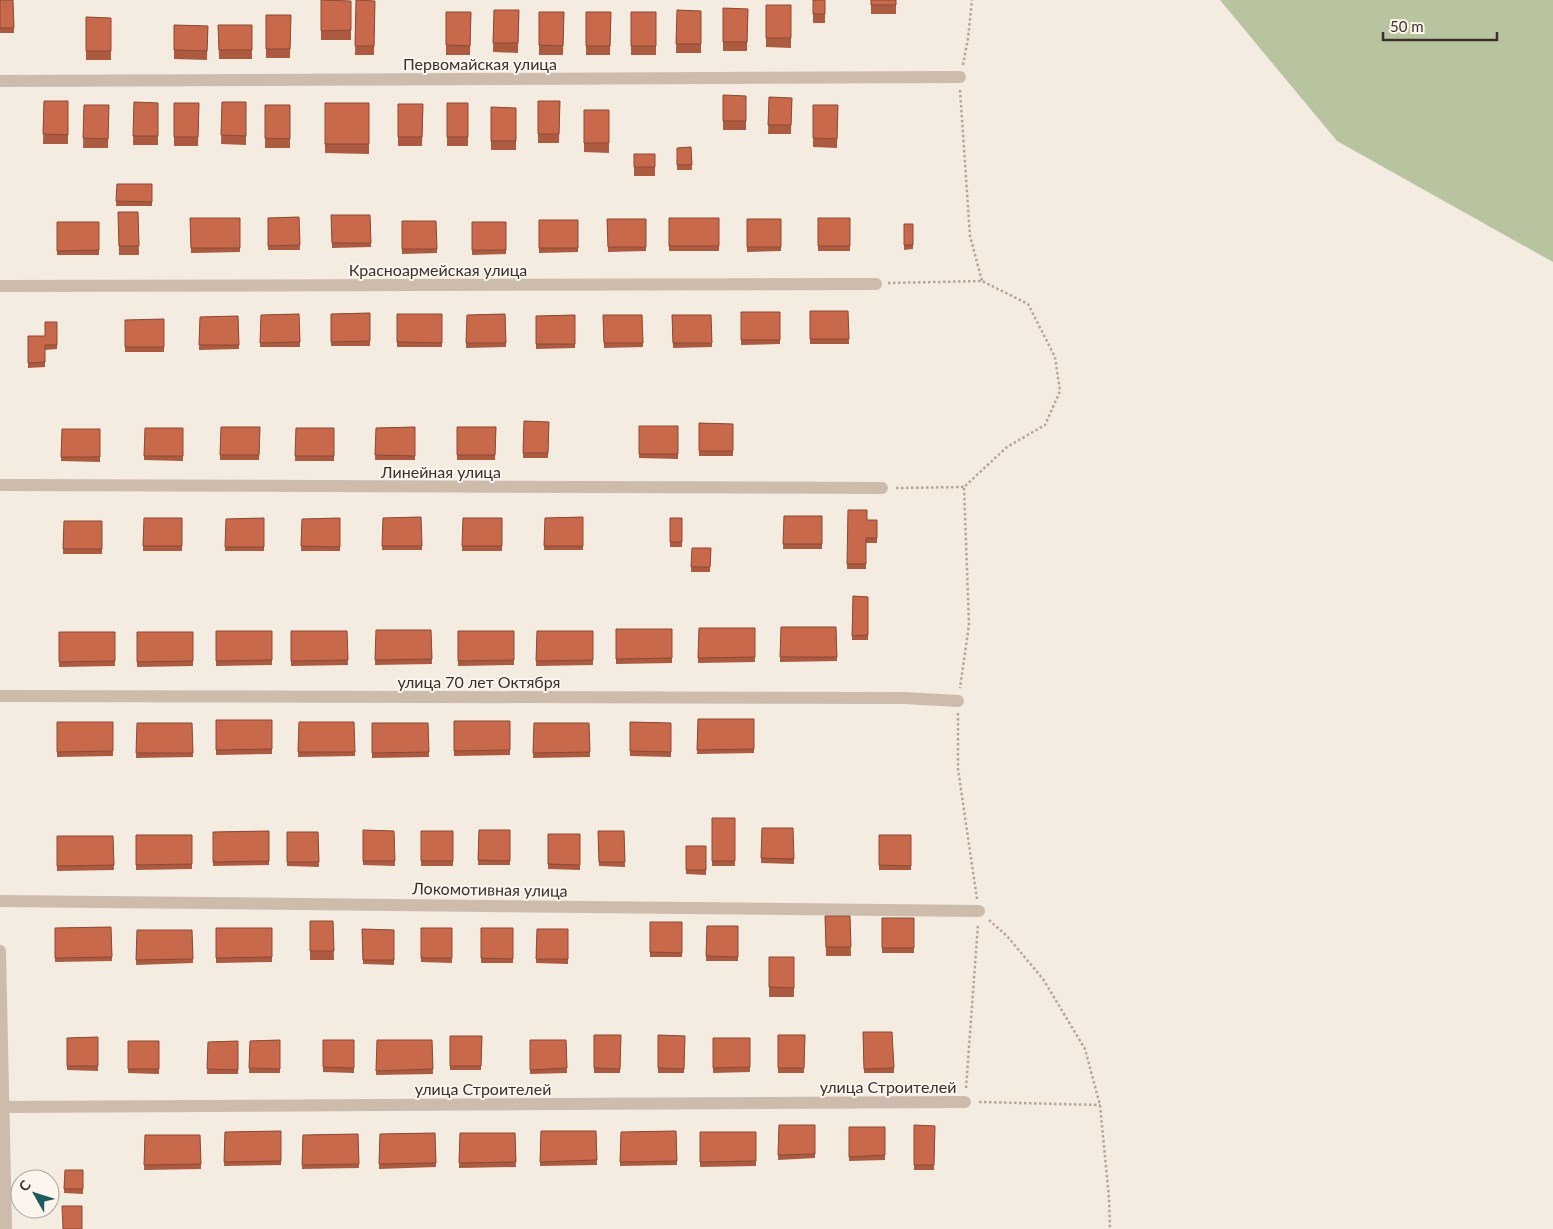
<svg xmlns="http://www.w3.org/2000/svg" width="1553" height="1229" font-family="Lato,sans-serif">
<rect width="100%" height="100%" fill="#f4ebe1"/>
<path fill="#b8c4a0" d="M1220,0H1553V262L1337,141Z"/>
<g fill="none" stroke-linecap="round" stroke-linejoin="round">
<path stroke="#b9a596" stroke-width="2.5" stroke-dasharray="2.5 2.5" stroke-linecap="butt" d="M963,65L968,38L972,0
M960,90L970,236L982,281
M888,283L982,281L1028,304L1055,357L1060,391L1045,425L1007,447L964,487L969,625L960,688
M896,488L964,487
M958,713V769L977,899
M989,920L1007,936L1043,979L1085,1049L1100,1105L1109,1198L1110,1229
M966,1088L978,924
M979,1102L1100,1105"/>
<path stroke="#cdbbac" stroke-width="12" d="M0,81L960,77
M0,286L876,284
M0,485L882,488
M0,696L905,698L958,701
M0,901L979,911
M0,1107L965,1102"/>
<path stroke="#cdbbac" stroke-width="12" d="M0,951L6,1229"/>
</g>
<path fill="#ac5a40" d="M0,0H13L14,33H0Z
M321,0L351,1V40H321Z
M356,0L375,1L374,55H355Z
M813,0H825V23H813Z
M871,0H896V14H871Z
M766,5H791V48L766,47Z
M723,8L748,9L747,51H723Z
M494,10H519L518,53L493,52Z
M677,10L701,11V53H676Z
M446,12H471L470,55H446Z
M539,12H564L563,55H539Z
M586,12H611L610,55H586Z
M631,12H656V55H631Z
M266,15H291L290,58H266Z
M86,17L111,18V60H86Z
M174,25L208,26L207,60L174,59Z
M218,25H252V59H219Z
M723,95L746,96V130H723Z
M769,97L792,98L791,134H768Z
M44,101H68V144H43Z
M538,101H560L559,143H538Z
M134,102L158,103V145H133Z
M222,102H246V145L221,144Z
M174,103H199L198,146H174Z
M325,103H369V154L325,153Z
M447,103H468V146H447Z
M398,104H423L422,146H398Z
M84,105H109L108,148H83Z
M265,105H290V148H265Z
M813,105H838L837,148L813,147Z
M491,107L516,108V150H491Z
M584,110H609V153L584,152Z
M691,147L692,170H677V148Z
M634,154H655V176H634Z
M117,184H152V206H116Z
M118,212H138L139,255H119Z
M331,215H370L371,247L332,248Z
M299,217L300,250H268V218Z
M190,218H240V252L191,253Z
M669,218H719V251H669Z
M818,218H850V251H818Z
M607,219H646V251L608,252Z
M747,219H781V251L747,252Z
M539,220H578V252L539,253Z
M402,221H436L437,253L402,254Z
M57,222H99V255H57Z
M472,222H506V254L472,255Z
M904,224H913V249L904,250Z
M810,311H848L849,344H810Z
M741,312H780V344L741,345Z
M370,313V346H331V314Z
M299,314L300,347H260L261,315Z
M397,314H442V347H397Z
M505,314L506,347L466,348L467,315Z
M575,315V348L536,349V316Z
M603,315H642L643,347L604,348Z
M672,315H711L712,347L673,348Z
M238,316L239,349L199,350L200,317Z
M164,319V352H125V320Z
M57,322V349L45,350V367L28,368V336H45Z
M524,421L549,422L548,458H523Z
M699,423L733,424V456H699Z
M639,426H678V459L639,458Z
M221,427H260L259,460H220Z
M415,427V460H375L376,428Z
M457,427H496L495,460H457Z
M145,428H183V461L144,460Z
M296,428H334V461H295Z
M62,429H100V462L61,461Z
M848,510L867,520H877V543H866V569H847Z
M784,516H822V549H783Z
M421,517L422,550H382L383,518Z
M583,517V550H544L545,518Z
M144,518H182V551H143Z
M264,518V551H225L226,519Z
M340,518V551H301L302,519Z
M463,518H502V551H462Z
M670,518H682V547H670Z
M64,521H102V554H63Z
M692,548H711L710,572H691Z
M853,596L868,597V640H852Z
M781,627H836L837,661L780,662Z
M699,628H755V662L698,663Z
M616,629H672V663L616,664Z
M376,630H431L432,664L375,665Z
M216,631H272V665L216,666Z
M291,631H347L348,665L291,666Z
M458,631H514V665L458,666Z
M537,631H593V665L536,666Z
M59,632H115V666L59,667Z
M137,632H193V666L137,667Z
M698,719H754V753L697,754Z
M216,720H272V754L216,755Z
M454,721H510V755L454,756Z
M57,722H113V756L57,757Z
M299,722H354L355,756L298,757Z
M630,722L671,723V757L630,756Z
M137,723H192L193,757L136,758Z
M372,723H428L429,757L372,758Z
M534,723H589L590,757L533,758Z
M712,818H735V866H712Z
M762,828H793L794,864L761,863Z
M363,830L394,831L395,866L363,865Z
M479,830H510V865H478Z
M269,831V865L213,866V832Z
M421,831H453V866H421Z
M598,831H624L625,867L599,866Z
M287,832H318L319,867L287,866Z
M548,834H580V870L548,869Z
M136,835H192V869L136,870Z
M879,835H911V870H879Z
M57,836H113L114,870L57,871Z
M686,846H706V875L686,874Z
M825,916H850L851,956H826Z
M882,918H914V953H882Z
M310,921H333L334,960H310Z
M650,922H682V957H650Z
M707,926H738V961H706Z
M111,927L112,961L55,962V928Z
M216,928H272V962L216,963Z
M421,928H452V963L421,962Z
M481,928H513V963H481Z
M362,929L394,930V965L363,964Z
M537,929H568V964L536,963Z
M137,930H192L193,963L136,965Z
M769,957H794V997H769Z
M863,1032L894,1068V1073H864Z
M594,1035H621L620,1073H594Z
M658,1035L685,1036L684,1073H658Z
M778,1035H805L804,1073H778Z
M450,1036H482L481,1070H450Z
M98,1037V1071L67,1070V1038Z
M713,1038H750V1072L713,1073Z
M280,1040V1073H249L250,1041Z
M323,1040H354V1073L323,1072Z
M377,1040H432L433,1074L376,1075Z
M530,1040H566L567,1073L530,1074Z
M128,1041H159V1074L128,1073Z
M238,1041V1074H207L208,1042Z
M779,1125H815V1158L778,1160Z
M914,1125L935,1126L934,1170H914Z
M849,1127H885V1160L849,1161Z
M281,1131V1165L224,1166L225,1132Z
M541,1131H596L597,1165L540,1166Z
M676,1131L677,1165L620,1166L621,1132Z
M700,1132H756V1166L700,1167Z
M435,1133L436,1167L379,1169L380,1134Z
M460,1133H515L516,1167L459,1168Z
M358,1134L359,1168L302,1169L303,1135Z
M145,1135H200L201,1169L144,1170Z
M65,1170H83V1194L64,1193Z"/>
<path fill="#c8694b" stroke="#8c4a34" d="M0,0H13L14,28H0Z
M321,0L351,1V30L321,31Z
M356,0L375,1L374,46H355Z
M813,0H825V14H813Z
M871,0H896V5H871Z
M766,5H791V38H766Z
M723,8L748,9L747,42H723Z
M494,10H519L518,43H493Z
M677,10L701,11V44H676Z
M446,12H471L470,46L446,45Z
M539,12H564L563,46L539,45Z
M586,12H611L610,46H586Z
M631,12H656V46H631Z
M266,15H291L290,49H266Z
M86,17L111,18V51H86Z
M174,25L208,26L207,51L174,50Z
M218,25H252V50H219Z
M723,95L746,96V121H723Z
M769,97L792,98L791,125H768Z
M44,101H68V135L43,134Z
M538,101H560L559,134H538Z
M134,102L158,103V136H133Z
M222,102H246V136L221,135Z
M174,103H199L198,137H174Z
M325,103H369V144H325Z
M447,103H468V137H447Z
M398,104H423L422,137H398Z
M84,105H109L108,139L83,138Z
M265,105H290V139L265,138Z
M813,105H838L837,139L813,138Z
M491,107L516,108V141H491Z
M584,110H609V143H584Z
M691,147L692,165H677V148Z
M634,154H655V167H634Z
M117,184H152V202L116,201Z
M118,212H138L139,246H119Z
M331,215H370L371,243H332Z
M299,217L300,245L268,246V218Z
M190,218H240V248H191Z
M669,218H719V246H669Z
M818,218H850V246H818Z
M607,219H646V247H608Z
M747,219H781V247H747Z
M539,220H578V248H539Z
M402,221H436L437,249H402Z
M57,222H99V250L57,251Z
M472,222H506V250H472Z
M904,224H913V245H904Z
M810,311H848L849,339H810Z
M741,312H780V340H741Z
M370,313V341L331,342V314Z
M299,314L300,342L260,343L261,315Z
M397,314H442V343L397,342Z
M505,314L506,343H466L467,315Z
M575,315V344H536V316Z
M603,315H642L643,343H604Z
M672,315H711L712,343H673Z
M238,316L239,345H199L200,317Z
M164,319V347H125V320Z
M45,322H57V345H45V362L28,363V336H45Z
M524,421L549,422L548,453H523Z
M699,423L733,424V451H699Z
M639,426H678V454H639Z
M221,427H260L259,455H220Z
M415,427V456L375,455L376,428Z
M457,427H496L495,455H457Z
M145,428H183V456H144Z
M296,428H334V456H295Z
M62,429H100V457H61Z
M848,510H867V520H877V538H866V564H847Z
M784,516H822V544H783Z
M421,517L422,546H382L383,518Z
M583,517V546H544L545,518Z
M144,518H182V546H143Z
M264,518V547H225L226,519Z
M340,518V547L301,546L302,519Z
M463,518H502V546H462Z
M670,518H682V542H670Z
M64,521H102V549H63Z
M692,548H711L710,567H691Z
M853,596L868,597V635L852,636Z
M781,627H836L837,657H780Z
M699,628H755V657L698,658Z
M616,629H672V658L616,659Z
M376,630H431L432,659L375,660Z
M216,631H272V660L216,661Z
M291,631H347L348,660L291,661Z
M458,631H514V660L458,661Z
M537,631H593V660L536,661Z
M59,632H115V661L59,662Z
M137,632H193V661L137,662Z
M698,719H754V749L697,750Z
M216,720H272V749L216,750Z
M454,721H510V750L454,751Z
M57,722H113V751L57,752Z
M299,722H354L355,752H298Z
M630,722L671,723V752L630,751Z
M137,723H192L193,753H136Z
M372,723H428L429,752L372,753Z
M534,723H589L590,752L533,753Z
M712,818H735V861H712Z
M762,828H793L794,859L761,858Z
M363,830L394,831L395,861H363Z
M479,830H510V861L478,860Z
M269,831V861L213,862V832Z
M421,831H453V861H421Z
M598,831H624L625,862H599Z
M287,832H318L319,862H287Z
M548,834H580V865L548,864Z
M136,835H192V864L136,865Z
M879,835H911V866L879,865Z
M57,836H113L114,865L57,866Z
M686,846H706V870H686Z
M825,916H850L851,947H826Z
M882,918H914V948H882Z
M310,921H333L334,951H310Z
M650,922H682V953L650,952Z
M707,926H738V957L706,956Z
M111,927L112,957L55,958V928Z
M216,928H272V957L216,958Z
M421,928H452V958H421Z
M481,928H513V959L481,958Z
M362,929L394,930V960H363Z
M537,929H568V959H536Z
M137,930H192L193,959L136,960Z
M769,957H794V988L769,987Z
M863,1032H892L894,1068L864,1069Z
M594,1035H621L620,1069L594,1068Z
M658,1035L685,1036L684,1069L658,1068Z
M778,1035H805L804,1068H778Z
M450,1036H482L481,1066H450Z
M98,1037V1066H67V1038Z
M713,1038H750V1067L713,1068Z
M280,1040V1069L249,1068L250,1041Z
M323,1040H354V1068L323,1067Z
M377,1040H432L433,1069L376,1071Z
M530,1040H566L567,1068L530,1070Z
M128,1041H159V1069H128Z
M238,1041V1070L207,1069L208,1042Z
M779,1125H815V1154L778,1155Z
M914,1125L935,1126L934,1165H914Z
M849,1127H885V1155L849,1157Z
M281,1131V1161L224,1162L225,1132Z
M541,1131H596L597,1160L540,1162Z
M676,1131L677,1161L620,1162L621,1132Z
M700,1132H756V1161L700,1162Z
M435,1133L436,1163L379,1164L380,1134Z
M460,1133H515L516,1162L459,1163Z
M358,1134L359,1164L302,1165L303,1135Z
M145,1135H200L201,1164L144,1165Z
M65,1170H83V1189H64Z
M62,1206H82V1229H63Z"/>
<g text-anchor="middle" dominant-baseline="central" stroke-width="4" stroke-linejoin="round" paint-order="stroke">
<g font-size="16" fill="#3b302b" stroke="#fbf5ee">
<text x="480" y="63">Первомайская улица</text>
<text x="438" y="269">Красноармейская улица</text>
<text x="441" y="471">Линейная улица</text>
<text x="479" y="681">улица 70 лет Октября</text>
<text transform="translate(490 889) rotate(1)">Локомотивная улица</text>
<text x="888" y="1086">улица Строителей</text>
<text x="483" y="1088">улица Строителей</text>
</g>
</g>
<g transform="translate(35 1194) rotate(309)"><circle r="24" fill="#fbf5ee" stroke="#aea6a0"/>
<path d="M0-4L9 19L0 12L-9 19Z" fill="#1f5a5e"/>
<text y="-8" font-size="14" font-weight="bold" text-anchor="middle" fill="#3b302b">С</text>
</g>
<path d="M1383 32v8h114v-8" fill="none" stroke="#3b302b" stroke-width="2.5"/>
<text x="1390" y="32" font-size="15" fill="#3b302b" stroke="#fbf5ee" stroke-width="4" paint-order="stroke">50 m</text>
</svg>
